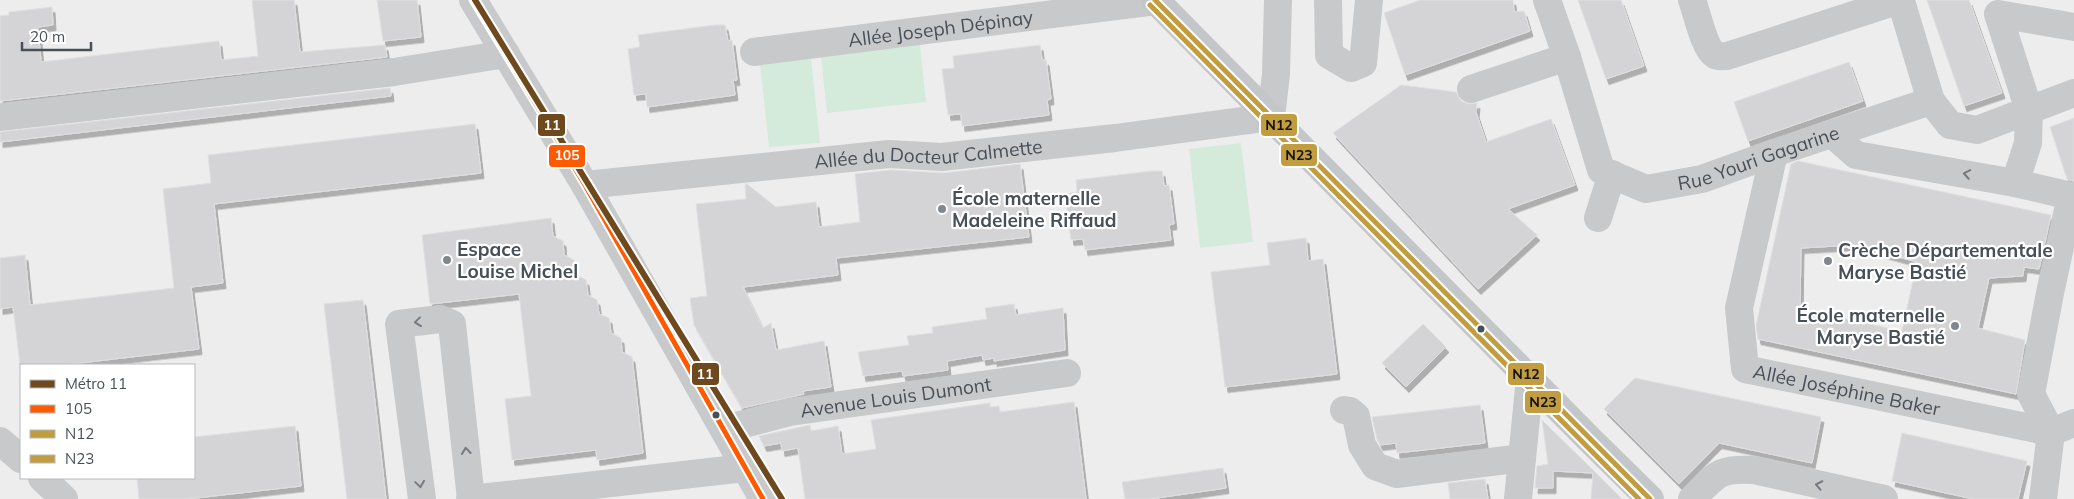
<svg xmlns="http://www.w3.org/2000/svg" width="2074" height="499" font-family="Mulish,sans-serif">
<defs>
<filter id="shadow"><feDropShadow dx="3" dy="5.5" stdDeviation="0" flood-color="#0004"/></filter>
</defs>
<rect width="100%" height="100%" fill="#eeeded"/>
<path fill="#d4ebdb" d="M919,36L926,102L827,113L820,47Z
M810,49L820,143L769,147L759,55Z
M1241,143L1253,242L1200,248L1189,149Z"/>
<path fill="#d4d4d6" stroke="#dfdfe0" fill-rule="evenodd" filter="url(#shadow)" d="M252,0H294L300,52L385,45L387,57L0,101V16L9,15V12L52,7L53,25L38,27L41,62L219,41L221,60L258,56Z
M377,0H417L421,37L383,41Z
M1420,0H1513L1514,12L1524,11L1530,31L1405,75L1384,13Z
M1578,0H1621L1644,66L1606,79Z
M1927,0H1969L2002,93L1964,106Z
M715,25H725L728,41L732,40L737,80H733L735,95L647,107L646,94L634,95L628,49L640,47L638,35Z
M1040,45L1042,60H1046L1051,99L1047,100L1049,115L962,126L961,114L948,115L942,69L954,68L953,56Z
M1849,62L1863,101L1748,141L1734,102Z
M1401,85L1456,92L1461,101L1468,104L1477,103L1476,112L1486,142L1551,119L1575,185L1508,209L1537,235L1478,289L1333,133Z
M390,88L391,96L0,142V132Z
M2074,118V181L2067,179L2050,127Z
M475,124L481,173L214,204L223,283L191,287L199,349L63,365H20L13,307L0,309V258L25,255L30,305L174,288L163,189L211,183L208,155Z
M1798,161L2051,215L2039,269L2024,267L2023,276L1989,278L1978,328L2025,340L2016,394L1758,339L1756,326L1791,164ZM1854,245L1917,262L1902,331L1800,309L1801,248Z
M1020,164L1029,237L836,258L838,275L743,287L763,328L771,323L776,350L824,341L831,387L803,391L804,394L742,408L694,325L690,298L707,296L696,204L746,199L745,184H747L776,207L816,202L819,227L860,222L855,174L891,170L944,173Z
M1152,171H1162L1164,186L1169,185L1174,224L1169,225L1171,240L1085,250L1083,239L1071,240L1065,194L1077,192L1076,180Z
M551,218L553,236L563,241L564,255L574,260L576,275L586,280L588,295L597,300L599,314L609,318L611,333L621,338L622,352L632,357L643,453L597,460L596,450L512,460L505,399L531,396L519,294L430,304L422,235Z
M1306,238L1308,261L1323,259L1337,374L1225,387L1211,272L1270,265L1267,243Z
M363,300L377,419L386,499H347L324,304Z
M1014,304L1016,315L1063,308L1065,350L994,361V358L983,360L982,355L947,361L948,370L903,376L902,371L863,376L858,352L909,345L907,336L933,333L932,327L987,319L985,308Z
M1423,324L1446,347L1406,387L1382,363Z
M1635,378L1821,417L1812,463L1719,443L1679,484L1604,409Z
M1074,402L1086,499H805L798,448L782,451L781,443L764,446L759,436L810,425L811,431L838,426L842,454L876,449L871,420L990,403V407L999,406L1000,412Z
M1480,405L1485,443L1397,453L1396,443L1380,445L1377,439L1372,417Z
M1542,420L1593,470L1622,499H1591L1593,473L1553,471V488H1535L1537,466L1548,464Z
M295,426L301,486L187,499H139L137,478H194V437Z
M1902,433L2027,461L2018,499H1973L1892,481Z
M1223,468L1226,488L1150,499H1125L1122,482Z
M1485,479L1488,499H1450L1448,483Z"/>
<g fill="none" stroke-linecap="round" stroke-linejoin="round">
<g stroke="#c8c9cb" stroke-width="28">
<path d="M473,0L585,185L763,499"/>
<path d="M1328,0L1329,55L1351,68L1363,63L1369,0"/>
<path id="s1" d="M1547,0L1567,57L1601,170L1646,189L1702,179L1774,153L1931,101L1950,125L1977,130L2074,93"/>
<path d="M1692,0C1697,13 1704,48 1715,55C1719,57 1723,56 1727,56L1900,0"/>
<path d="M1901,1L1931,101"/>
<path id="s2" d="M754,52L1156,1"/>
<path d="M1471,89L1567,57"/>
<path d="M0,117L394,72L506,54"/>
<path d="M1832,134L1856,155L2015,183"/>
<path id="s3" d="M1774,153L1739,308L1745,369L2051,432L2074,423"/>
<path id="s4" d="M585,185L889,154L942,157L1115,138L1271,117L1276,74L1278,0"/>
<path d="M1598,218L1612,174"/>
<path d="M1344,410L1350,411L1356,416L1362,445L1375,466L1397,474L1522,458"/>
<path id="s5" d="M725,429L790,412L1067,373"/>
<path d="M0,441L21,459"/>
<path d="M42,478L64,499"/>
<path d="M422,499L399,324L440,319L452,324L471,499"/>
<path d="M470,499L745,468"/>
<path d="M1518,499L1530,378"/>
<path d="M1692,499C1717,475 1717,468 1754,470L1884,499"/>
<path d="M2043,499L2051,432L2031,394L2050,293L2071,196L2015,183L2028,143L2029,110L1998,14L2074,27"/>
</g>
<path stroke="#c4c7c9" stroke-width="28" d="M1155,0L1590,440L1650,499"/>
<defs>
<path id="bus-1" d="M473,0L585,185L763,499"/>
<path id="bus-2" d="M1155,0L1650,499"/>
<path id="bus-3" d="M1150,5L1639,499"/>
</defs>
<use href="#bus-1" stroke="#fff" stroke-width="9"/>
<use href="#bus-2" stroke="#fff" stroke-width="9"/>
<use href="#bus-3" stroke="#fff" stroke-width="9"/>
<use href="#bus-1" stroke="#ff5a00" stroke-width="5"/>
<use href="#bus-2" stroke="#c19d40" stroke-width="5"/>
<use href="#bus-3" stroke="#c19d40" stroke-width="5"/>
<defs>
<path id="metro-1" d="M475,0L782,499"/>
</defs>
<use href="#metro-1" stroke="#fff" stroke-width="10"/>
<use href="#metro-1" stroke="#6e491e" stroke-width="6"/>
</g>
<defs><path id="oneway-chevron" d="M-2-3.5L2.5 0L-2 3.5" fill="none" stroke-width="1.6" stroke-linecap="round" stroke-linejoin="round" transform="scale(1.25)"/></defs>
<g stroke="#747a80">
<use href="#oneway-chevron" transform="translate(1967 174) rotate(-170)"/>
<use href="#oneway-chevron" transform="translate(418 322) rotate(173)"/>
<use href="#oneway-chevron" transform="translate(466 451) rotate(-96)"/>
<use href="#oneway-chevron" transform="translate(420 484) rotate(82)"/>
<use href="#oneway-chevron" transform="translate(1819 485) rotate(-168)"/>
</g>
<g fill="#81878c" stroke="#fff" stroke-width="2">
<circle cx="942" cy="209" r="5"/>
<circle cx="447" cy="260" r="5"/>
<circle cx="1828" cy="261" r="5"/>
<circle cx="1955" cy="326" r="5"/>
</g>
<g fill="#475058" stroke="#fff" stroke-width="2">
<circle cx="1481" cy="329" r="4.5"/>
<circle cx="716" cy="415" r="4.5"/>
</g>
<g text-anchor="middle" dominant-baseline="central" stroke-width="4.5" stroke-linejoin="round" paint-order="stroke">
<g font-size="19" fill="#475058" stroke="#fff">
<text stroke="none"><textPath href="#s2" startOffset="188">Allée Joseph Dépinay</textPath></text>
<text stroke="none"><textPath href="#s4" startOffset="345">Allée du Docteur Calmette</textPath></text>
<text stroke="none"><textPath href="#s1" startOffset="344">Rue Youri Gagarine</textPath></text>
<text stroke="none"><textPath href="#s3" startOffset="324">Allée Joséphine Baker</textPath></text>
<text stroke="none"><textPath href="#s5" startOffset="174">Avenue Louis Dumont</textPath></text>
</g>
<g font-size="19" font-weight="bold" fill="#475058" stroke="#fff" text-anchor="start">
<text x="952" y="198">École maternelle<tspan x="952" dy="22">Madeleine Riffaud</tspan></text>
<text x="457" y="249">Espace<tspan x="457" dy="22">Louise Michel</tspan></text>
<text x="1838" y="250">Crèche Départementale<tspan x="1838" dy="22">Maryse Bastié</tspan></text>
<text x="1945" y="315" text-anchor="end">École maternelle<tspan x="1945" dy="22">Maryse Bastié</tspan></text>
</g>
</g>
<g stroke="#fff" stroke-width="2">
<rect x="537" y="113" width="29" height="24" rx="5" fill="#6e491e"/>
<rect x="1260" y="113" width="38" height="24" rx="5" fill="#c19d40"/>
<rect x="1280" y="143" width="38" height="24" rx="5" fill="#c19d40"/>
<rect x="548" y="144" width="38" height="24" rx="5" fill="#ff5a00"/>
<rect x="691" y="362" width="29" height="24" rx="5" fill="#6e491e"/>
<rect x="1507" y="362" width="38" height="24" rx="5" fill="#c19d40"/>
<rect x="1524" y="390" width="38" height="24" rx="5" fill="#c19d40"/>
</g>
<g font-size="14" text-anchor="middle" font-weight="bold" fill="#fff">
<text x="552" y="130">11</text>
<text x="567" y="160">105</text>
<text x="705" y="379">11</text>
</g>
<g font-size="14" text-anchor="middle" font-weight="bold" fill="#111">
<text x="1279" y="130">N12</text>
<text x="1299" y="160">N23</text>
<text x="1526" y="379">N12</text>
<text x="1543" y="407">N23</text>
</g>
<rect x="20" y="364" width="175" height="115" fill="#ffffff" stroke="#b5b9bc"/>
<rect x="30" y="380" width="25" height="8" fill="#6e491e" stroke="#b5b9bc"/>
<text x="65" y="389" font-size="15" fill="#475058">Métro 11</text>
<rect x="30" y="405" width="25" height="8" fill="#ff5a00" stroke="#b5b9bc"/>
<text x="65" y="414" font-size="15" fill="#475058">105</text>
<rect x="30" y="430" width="25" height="8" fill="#c19d40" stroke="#b5b9bc"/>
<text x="65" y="439" font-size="15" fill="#475058">N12</text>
<rect x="30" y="455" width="25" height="8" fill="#c19d40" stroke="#b5b9bc"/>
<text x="65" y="464" font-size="15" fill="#475058">N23</text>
<path d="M22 42v8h69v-8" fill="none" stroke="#475058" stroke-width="2.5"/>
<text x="30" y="42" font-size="15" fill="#475058" stroke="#ffffff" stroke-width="4" paint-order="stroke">20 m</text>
</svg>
